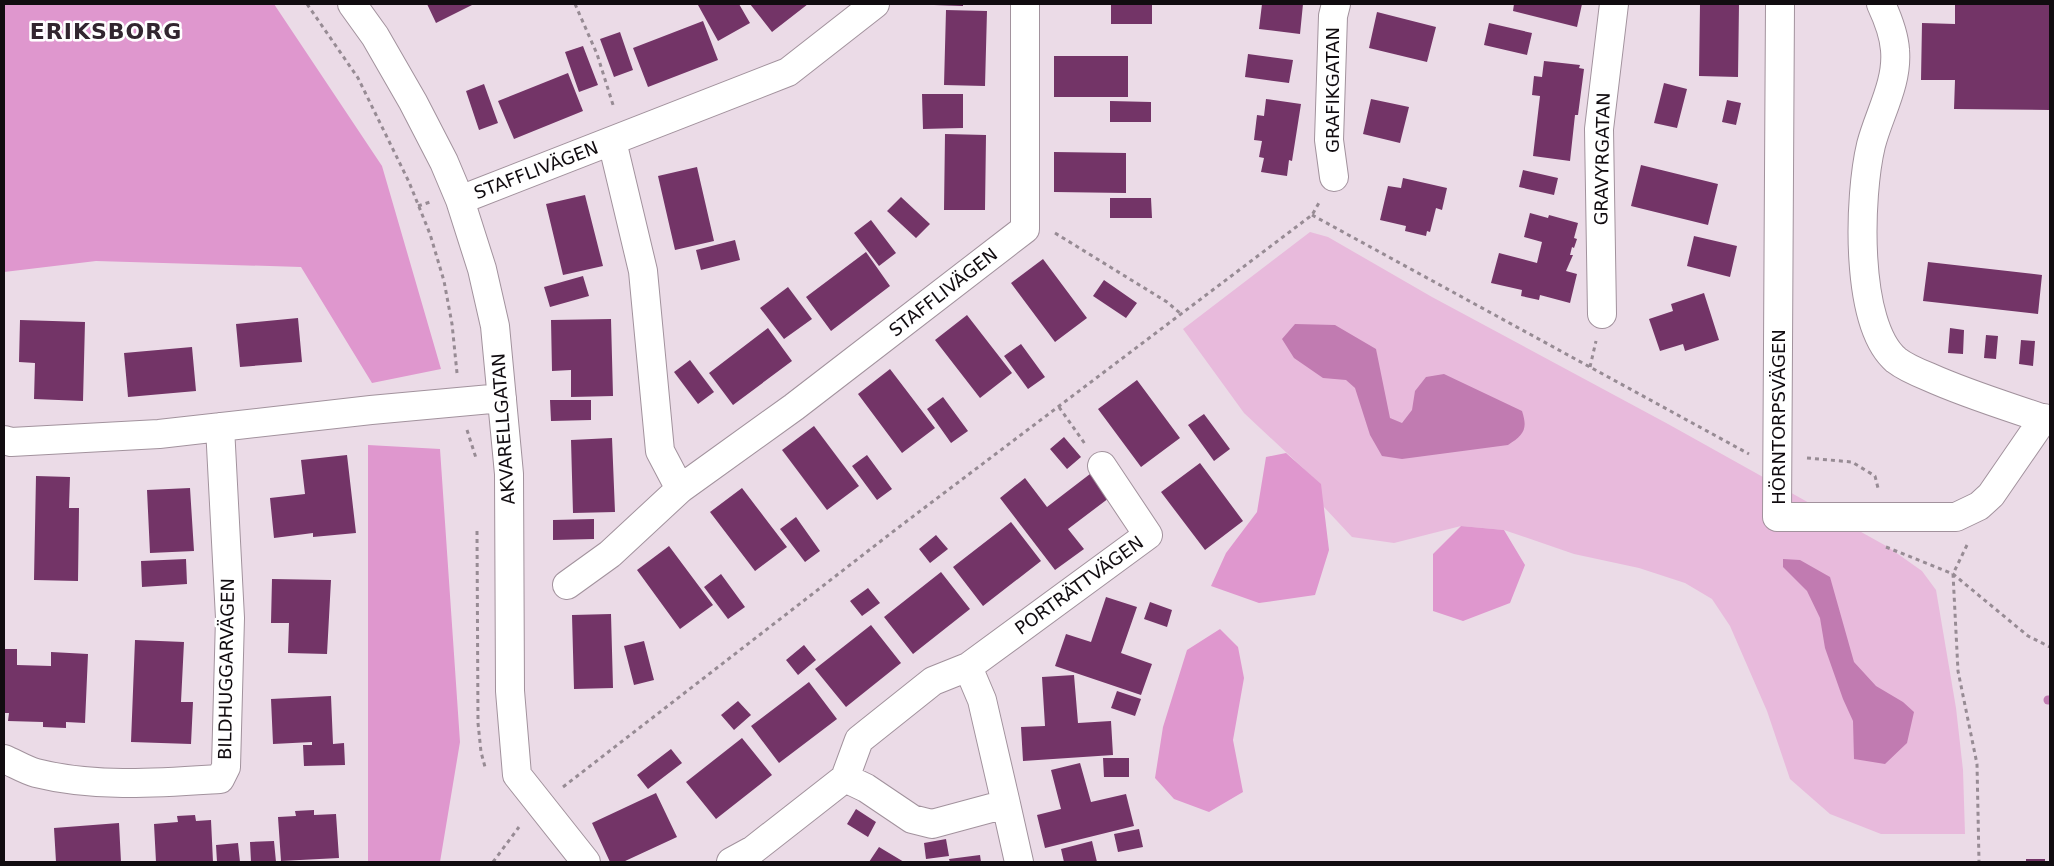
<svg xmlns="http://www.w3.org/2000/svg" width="2054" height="866" font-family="'DejaVu Sans',sans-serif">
<rect width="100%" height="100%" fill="#ebdbe7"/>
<path fill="#e8badc" d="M1310,232L1328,237L1432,297L1668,424L1888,547L1922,571L1936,590L1956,708L1963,770L1965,834H1881L1830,814L1790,779L1767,711L1730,626L1712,599L1685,583L1639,568L1574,554L1504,530L1461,526L1394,543L1352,537L1323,506L1320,484L1244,413L1183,329Z"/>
<path fill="#df97ce" d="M4,4H274L382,166L441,369L372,383L301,267L96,261L4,272Z
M368,445L440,449L460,742L440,862H368Z
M1286,453L1321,484L1329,550L1315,595L1259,603L1211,586L1226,553L1257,512L1266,457Z
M1461,526L1504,530L1525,565L1510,603L1463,621L1433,611V554Z
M1220,629L1238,647L1244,678L1233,740L1243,792L1209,812L1174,799L1155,778L1163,727L1187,650Z"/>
<path fill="#c17bb1" d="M1295,324L1335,325L1376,349L1390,418L1402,423L1412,410L1415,391L1426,377L1444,374L1522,411C1528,429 1524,435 1508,445L1402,459L1382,456L1370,435L1355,388L1346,380L1323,378L1294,358L1282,339Z
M1783,559L1800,560L1830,577L1854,662L1876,686L1903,702L1914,712L1907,743L1885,764L1854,759L1853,721L1843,699L1825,648L1820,618L1807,591L1783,567Z"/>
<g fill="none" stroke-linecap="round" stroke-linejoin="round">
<path stroke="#c17bb1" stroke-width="9" d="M2048,700H2050"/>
</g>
<path fill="#733467" d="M427,4H474L436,23Z
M700,4H739L750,23L718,41L698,5Z
M750,4H808L772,32Z
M934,4H963V6L934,5Z
M1111,4H1152V24H1111Z
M1262,4H1303L1300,34L1259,29Z
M1514,4H1582L1577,27L1513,11Z
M1700,4H1739L1738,77L1699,76Z
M1955,4H2050V110L1954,109L1955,80H1921L1922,23L1955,24Z
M946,10L987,11L985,86L944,85Z
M1377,12L1436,27L1427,62L1369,48Z
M703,21L718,60L648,87L633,48Z
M1489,23L1532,33L1527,55L1484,45Z
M620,32L633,70L614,77L600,39Z
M583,46L598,85L579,92L565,52Z
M1248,54L1293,60L1289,83L1245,77Z
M1054,56H1128V97H1054Z
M1544,61L1580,65L1579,68L1584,69L1578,115H1575L1570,161L1533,156L1540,96L1532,95L1534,76L1542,77Z
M568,73L583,111L514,139L498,101Z
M1664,83L1687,89L1677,128L1654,123Z
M484,84L498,123L479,130L466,91Z
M922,94H963V128L923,129Z
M1266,99L1301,104L1292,161L1289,160L1287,176L1261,172L1264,158L1259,157L1262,141L1254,140L1257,115L1264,116Z
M1371,99L1409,107L1400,143L1363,134Z
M1727,100L1741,103L1736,125L1722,122Z
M1110,101L1151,102V122H1110Z
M945,134L986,135L985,210H944Z
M1054,152L1126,153V193L1054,192Z
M1641,165L1718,184L1708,225L1631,206Z
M697,167L714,241L675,250L658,176Z
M1523,170L1558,178L1554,195L1519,187Z
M1403,178L1447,188L1442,210L1436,208L1430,232L1427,231L1426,236L1405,231L1406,226L1380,220L1388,186L1401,188Z
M585,195L603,266L563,275L546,204Z
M901,197L930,224L916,238L887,211Z
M1110,198H1151L1152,218H1110Z
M1530,213L1548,218L1549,215L1578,223L1574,238L1577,239L1574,248L1572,247L1570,255H1573L1566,271L1577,274L1570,303L1540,295L1539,300L1521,296L1522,290L1491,283L1499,253L1537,263L1542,242L1524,237Z
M871,220L896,253L879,266L854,233Z
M1694,236L1737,246L1730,277L1687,266Z
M735,240L740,260L701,270L696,250Z
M866,252L890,286L831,331L806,297Z
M1043,259L1087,318L1055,342L1011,283Z
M1928,262L2042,275L2038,314L1923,301Z
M583,276L589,296L550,307L544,287Z
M1104,280L1137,303L1126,318L1093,296Z
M788,287L812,319L784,339L760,308Z
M1704,293L1719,340L1685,351L1683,344L1660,351L1649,319L1673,311L1671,304Z
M967,315L1012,373L980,398L935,340Z
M298,318L302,362L240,367L236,324Z
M611,319L613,396L571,397V370L552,371L551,320Z
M20,320L85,322L83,401L34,399L35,363L19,362Z
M768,328L792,361L733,405L709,373Z
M1950,328L1964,330L1963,354L1948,353Z
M1986,335L1998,336L1996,359L1984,358Z
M2021,340L2035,341L2033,366L2019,364Z
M1021,344L1045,377L1028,389L1004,356Z
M192,347L196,391L128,397L124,353Z
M690,360L714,392L698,404L674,372Z
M890,369L935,428L902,453L858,394Z
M1137,380L1180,438L1141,467L1098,409Z
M943,397L968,431L951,443L927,409Z
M550,400H591V420L551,421Z
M1204,414L1230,449L1214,461L1188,425Z
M814,426L859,486L827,510L782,450Z
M1064,437L1081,457L1067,469L1050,449Z
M612,438L615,512L573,513L571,440Z
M347,455L356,533L313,537V533L274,538L270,498L305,494L301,460Z
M867,455L892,489L877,500L852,466Z
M1200,463L1243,521L1205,550L1161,492Z
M1090,474L1109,498L1068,529L1084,549L1055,570L1000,498L1025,478L1047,507Z
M36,476L70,477L69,508H79L78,581L34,580Z
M190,488L194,551L150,553L147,490Z
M742,488L787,547L755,571L710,512Z
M796,517L820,551L805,562L780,529Z
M594,519V539L553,540V520Z
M1011,522L1041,561L983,606L953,567Z
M936,535L948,549L930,563L919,549Z
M669,546L713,605L680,629L637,570Z
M186,559L187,584L142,587L141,561Z
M941,572L970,609L913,654L884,617Z
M721,574L745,607L728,619L704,587Z
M272,579L331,580L327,654L288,653L289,623H271Z
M868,588L880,603L862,616L850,601Z
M1106,597L1137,607L1121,653L1152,664L1141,695L1055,666L1066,634L1091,642Z
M1150,602L1172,610L1167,627L1144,619Z
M611,614L613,688L574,689L572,615Z
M871,625L901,663L846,707L815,669Z
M135,640L184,642L181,702H193L191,744L131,742Z
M644,641L654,680L634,685L624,646Z
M804,645L816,660L798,675L786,660Z
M4,649H17V665L51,666V652L88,654L85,723L66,722V728L43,727V722L8,721L9,713H4Z
M1074,675L1078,723L1111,721L1113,755L1023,761L1021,727L1045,726L1042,677Z
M809,682L837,719L779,763L751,726Z
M1117,691L1141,699L1135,716L1111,708Z
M331,696L333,744L344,743L345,765L304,766L303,745H312V742L273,744L271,699Z
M738,701L751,715L734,730L721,715Z
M742,738L772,775L716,819L686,782Z
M671,749L682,763L648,789L637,775Z
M1103,758H1129V777H1104Z
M1080,763L1091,802L1126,794L1134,826L1045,848L1037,815L1061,809L1051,770Z
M656,793L677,837L623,862H610L592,823Z
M856,809L876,822L868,837L847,824Z
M314,810V815L336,814L339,858L281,861L278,817L296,816L295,811Z
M195,815L196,821L211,820L213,862H156L154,824L178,822L177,816Z
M119,823L121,862H56L54,828Z
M1139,829L1143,847L1118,852L1114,834Z
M946,839L949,856L926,859L924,843Z
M274,841L276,862H251L250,842Z
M1092,841L1097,862H1064L1061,849Z
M238,843L240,862H217L216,845Z
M879,847L904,862H869Z
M980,855L981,862H950L949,859Z
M2026,859H2045V862H2026Z"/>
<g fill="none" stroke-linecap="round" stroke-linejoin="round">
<defs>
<path id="minor" d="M352,4L375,36L413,102L444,162L460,200L482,269L495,326L509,474L510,691L517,775L586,862
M1780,4L1777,517H1956L1979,506L1991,495L2044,418
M1881,4C1888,19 1894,34 1895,50C1898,83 1879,114 1871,145C1859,195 1854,324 1896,360C1905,367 1919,373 1929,377C1969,395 2010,407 2050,421
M612,141L643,271L660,451L680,489
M1334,177L1329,140L1333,16L1336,4
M460,200L788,72L875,4
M1602,314L1599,129L1614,4
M4,440L11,442L159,434L371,410L502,398
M567,585L610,554L680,489L794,407L1025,229V4
M4,759C14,763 25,770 36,773C96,788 158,783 220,779L226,767L230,618L220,427
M845,778L866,788L912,819L932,824L1006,804L982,700L968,667
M1006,804L1019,862
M731,862L753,850L845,778L859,740L933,681L968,667L1148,535L1102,466"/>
</defs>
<use href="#minor" stroke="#a2929d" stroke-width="30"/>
<path stroke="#978b94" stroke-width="3" stroke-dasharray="4 4" stroke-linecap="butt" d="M307,4L358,78L409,182L430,234L444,281L452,324L457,373
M575,4L597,54L614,108
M418,206L430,202
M1312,215L1749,454
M1055,233L1167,302L1181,314
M1590,367L1596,341
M1059,407L1085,444
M467,430L476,458
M1807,458L1852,462L1875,476L1878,488
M477,531L478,723L481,752L485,767
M1967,545L1953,574L1958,671L1977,764L1979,862
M1886,547L1953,574L2028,636L2050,647
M563,787L899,527L1312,215L1320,201
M493,862L519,827"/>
<use href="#minor" stroke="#fff" stroke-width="28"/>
</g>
<g text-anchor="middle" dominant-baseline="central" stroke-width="5" stroke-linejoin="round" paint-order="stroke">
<g font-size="18" fill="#110c10" stroke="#fff">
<text transform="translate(1332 90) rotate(-90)">GRAFIKGATAN</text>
<text transform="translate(1602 159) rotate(-89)">GRAVYRGATAN</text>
<text transform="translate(536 170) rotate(-21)">STAFFLIVÄGEN</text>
<text transform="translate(943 292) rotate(-38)">STAFFLIVÄGEN</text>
<text transform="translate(1778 417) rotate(-90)">HÖRNTORPSVÄGEN</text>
<text transform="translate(503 429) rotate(-94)">AKVARELLGATAN</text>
<text transform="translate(1079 585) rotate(-36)">PORTRÄTTVÄGEN</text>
<text transform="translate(226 669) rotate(-89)">BILDHUGGARVÄGEN</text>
</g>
<g font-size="22" font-weight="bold" letter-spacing="1" fill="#32262f" stroke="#fff">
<text x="106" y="31">ERIKSBORG</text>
</g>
</g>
<rect width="2054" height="866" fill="none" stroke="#110c10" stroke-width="10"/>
</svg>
